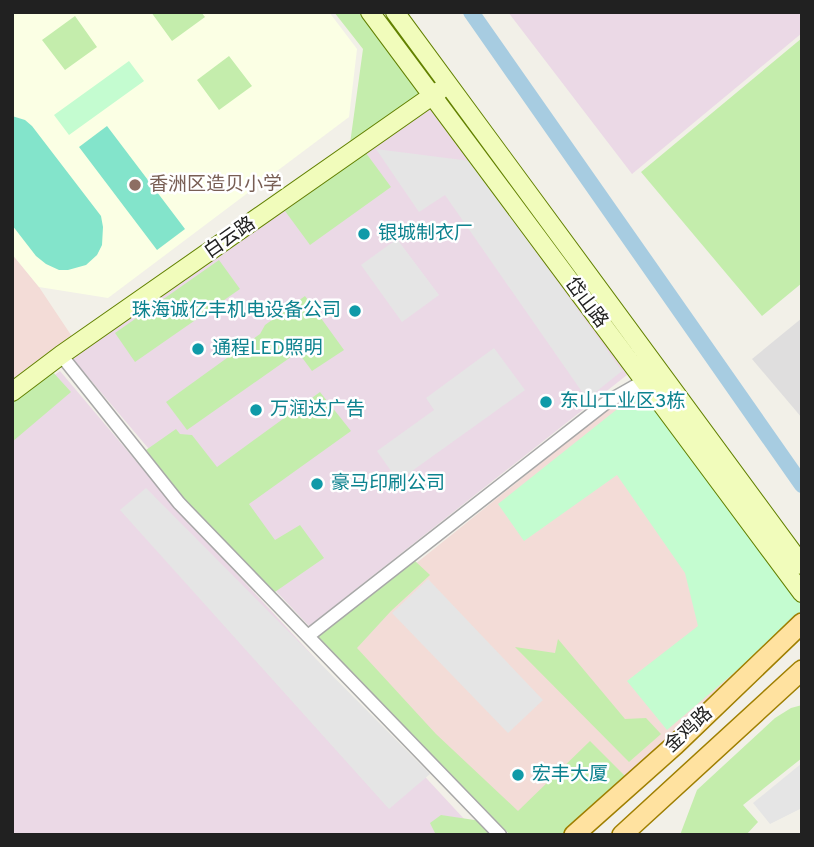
<svg xmlns="http://www.w3.org/2000/svg" width="814" height="847" font-family="Overpass,'Noto Sans SC',sans-serif">
<rect width="100%" height="100%" fill="#f2f0e8"/>
<path fill="#dfdede" d="M802,318V418L752,359Z"/>
<path fill="#f3dcd7" d="M12,254L39,287L77,344L12,391Z
M644,380L802,624L557,835H525L327,635Z"/>
<path fill="#ebd9e6" d="M508,12H802V33L632,174Z
M437,101L632,371L309,626L208,519L72,358Z
M60,371L174,506L479,835H12V407Z"/>
<path fill="#fbffe4" d="M12,12H329L357,49L349,117L108,298L39,287L12,254Z"/>
<path fill="#c4edac" d="M151,12H201L205,17L172,41Z
M334,12H379L435,90L349,151L363,49Z
M75,16L97,47L65,70L42,40Z
M802,38V283L762,316L641,172Z
M229,56L252,86L219,110L197,80Z
M366,153L391,187L310,245L285,211Z
M219,260L240,289L135,362L115,333Z
M305,296L344,350L312,371L298,352L187,430L166,402L260,334L265,325Z
M51,370L71,392L12,442V398Z
M320,392L351,431L249,504L275,540L300,525L324,558L272,594L183,498L146,450L176,429L180,434L192,435L217,467Z
M414,560L430,575L391,611L357,648L436,734L518,811L590,741L629,780L565,835H510L317,636Z
M558,639L625,719L646,718L661,734L629,762L515,647L555,653Z
M802,705V758L743,805L758,822L746,835H680L697,790L775,718L791,708Z
M441,815L481,821L493,835H436L430,823Z"/>
<path fill="#c4fcd0" d="M129,61L144,81L69,135L54,115Z
M645,387L802,592V615L667,730L627,681L698,626L685,573L617,475L524,541L498,504Z"/>
<path fill="#83e4cb" d="M12,116L25,120L32,126L101,216L103,227L102,245L97,255L86,265L68,270H59L46,264L36,256L12,225Z
M107,126L185,229L157,250L79,147Z"/>
<path fill="#e5e5e5" d="M376,149L470,161L622,371L587,399L445,195L419,212Z
M397,239L439,295L402,322L361,265Z
M494,348L525,390L398,481L377,451L434,410L426,398Z
M146,488L430,774L389,809L120,510Z
M428,579L543,700L508,733L392,613Z
M802,763V808L770,824L753,803Z"/>
<g fill="none" stroke-linecap="round" stroke-linejoin="round">
<path stroke="#a7cce1" stroke-width="16" d="M471,12L802,485"/>
<defs>
<path id="street" d="M61,355L179,503L500,835
M308,636L607,402L651,377"/>
<path id="secondary" d="M370,12L802,593
M395,12L802,565
M12,392L61,355L439,91"/>
<path id="primary" d="M574,835L675,745L802,623
M622,835L802,670"/>
</defs>
<use href="#street" stroke="#a8a8a8" stroke-width="15"/>
<use href="#secondary" stroke="#628100" stroke-width="20"/>
<use href="#primary" stroke="#9f7f00" stroke-width="22"/>
<use href="#street" stroke="#fff" stroke-width="12"/>
<use href="#secondary" stroke="#f1fcbb" stroke-width="18"/>
<use href="#primary" stroke="#ffe2a0" stroke-width="19"/>
</g>
<circle fill="#8d6e63" stroke="#fff" stroke-width="2.5" cx="135" cy="185" r="7"/>
<g fill="#0f9aa8" stroke="#fff" stroke-width="2.5">
<circle cx="364" cy="234" r="7"/>
<circle cx="355" cy="311" r="7"/>
<circle cx="198" cy="349" r="7"/>
<circle cx="546" cy="402" r="7"/>
<circle cx="256" cy="410" r="7"/>
<circle cx="317" cy="484" r="7"/>
<circle cx="518" cy="775" r="7"/>
</g>
<g text-anchor="middle" dominant-baseline="central" stroke-width="5" stroke-linejoin="round" paint-order="stroke">
<g font-size="19" fill="#785e54" stroke="#fff" text-anchor="start">
<text x="149" y="185">香洲区造贝小学</text>
</g>
<g font-size="19" fill="#0d838f" stroke="#fff" text-anchor="start">
<text x="378" y="234">银城制衣厂</text>
<text x="341" y="311" text-anchor="end">珠海诚亿丰机电设备公司</text>
<text x="212" y="349">通程LED照明</text>
<text x="560" y="402">东山工业区3栋</text>
<text x="270" y="410">万润达广告</text>
<text x="331" y="484">豪马印刷公司</text>
<text x="532" y="775">宏丰大厦</text>
</g>
<g font-size="19" fill="#212121" stroke="#fff">
<text transform="translate(230 238) rotate(-35)">白云路</text>
<text transform="translate(586 303) rotate(53)">岱山路</text>
<text transform="translate(689 730) rotate(-43)">金鸡路</text>
</g>
</g>
<rect width="814" height="847" fill="none" stroke="#212121" stroke-width="28"/>
</svg>
